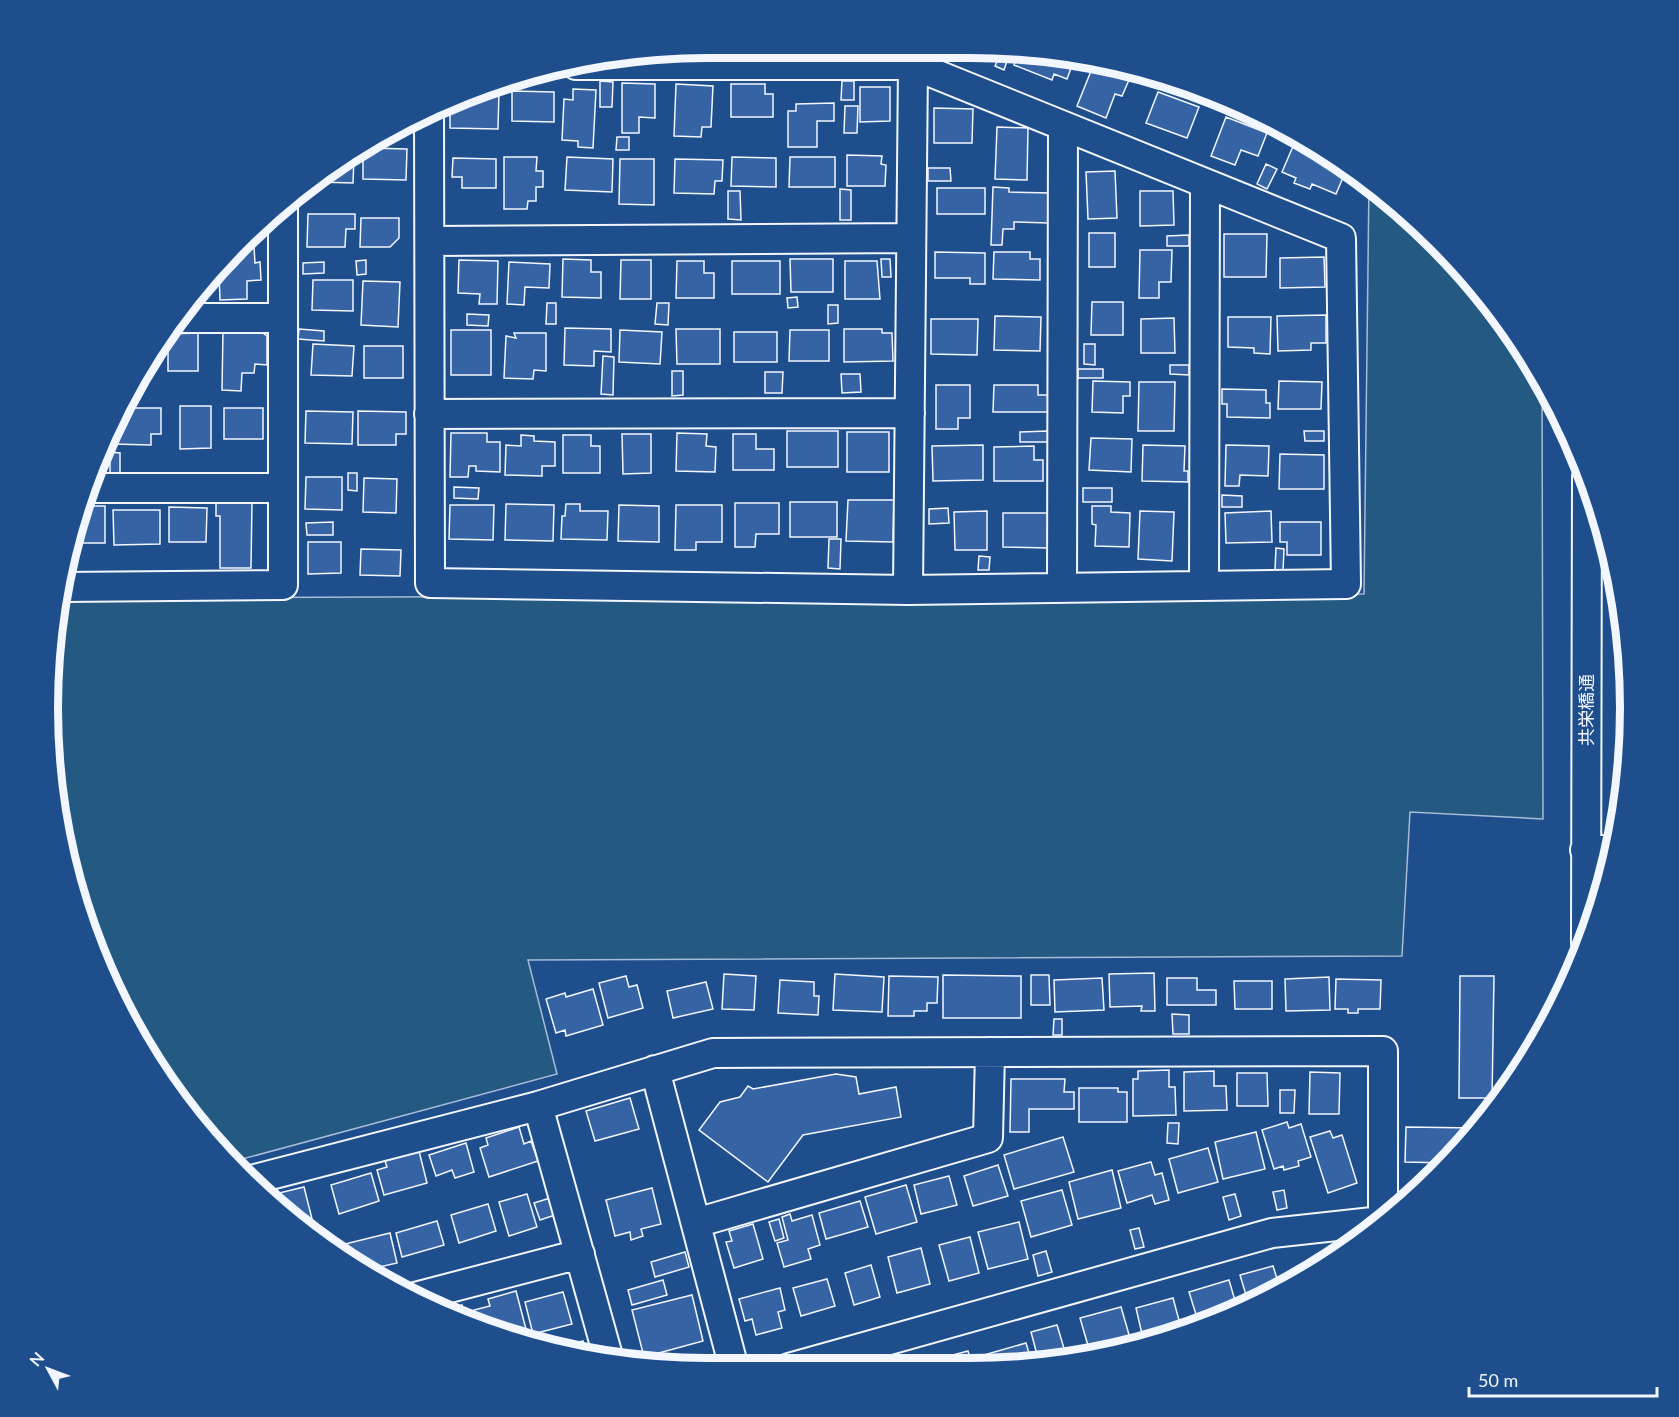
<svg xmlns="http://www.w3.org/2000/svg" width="1679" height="1417" font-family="Lato,'Noto Sans JP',sans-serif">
<rect width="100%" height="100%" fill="#1f4e8c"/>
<path fill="#245a82" stroke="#a8bbd7" stroke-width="1.5" d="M1369,183L1467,273L1542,377L1543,819L1410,812L1402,956L528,960L557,1074L235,1161L160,1076L98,961L54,795V623L60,598L1364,594Z"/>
<path fill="#3563a3" stroke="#f2f6ff" stroke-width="1.5" d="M1001,53L1009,55L1004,70L995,66Z
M1018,53L1056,54L1075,57L1067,79L1054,74L1052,80L1014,65Z
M1093,66L1129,80L1122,96L1115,94L1106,118L1077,106Z
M600,81L613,82L612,107H600Z
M842,81H854V100H841Z
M622,83L655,84V118L639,117V133H622Z
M676,84L713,86L711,127H702L701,137L674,136Z
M731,84H765V94H773V117H731Z
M860,87H890V121L860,122Z
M573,89L596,90L593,148L578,147V141L562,140L564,99L573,100Z
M486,90H499L498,129L450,128V103Z
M512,91L554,92V122L512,121Z
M1158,92L1199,107L1187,138L1146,123Z
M834,103V121H817V147H788V111H796V104Z
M845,106H858L857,133H844Z
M934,108L973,109L972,143H934Z
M1226,117L1267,133L1258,156L1241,150L1235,165L1211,156Z
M997,127L1028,128L1027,180L995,179Z
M617,137H629V150H616Z
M1294,144L1347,168L1336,194L1312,184L1310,189L1294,183L1296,178L1282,172Z
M368,148L407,149L406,180L363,179V152Z
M847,155L882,156L881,164L886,165L885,186H847Z
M504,157H537L536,171H543V187H536V201H528L527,209H504Z
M567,157L613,159L612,192L565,190Z
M732,157L776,158V187L731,186Z
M790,157H835V187H789Z
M354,158L353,183L318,182Z
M453,158L496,159V188H462V177H452Z
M620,159H654V205L619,204Z
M675,159L723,160L722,181H715L714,194L674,193Z
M1266,164L1277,169L1267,189L1257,184Z
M928,168H950L951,181H928Z
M1115,171L1117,218L1088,219L1086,172Z
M993,187L1009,188V192L1051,193L1049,223L1014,222V229H1003L1002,245H991Z
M937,188H985V214H937Z
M840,189L851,190V220H840Z
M728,191H740L741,220L728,219Z
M1140,191H1173L1174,225L1140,226Z
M308,214H355V229H346L345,247H307Z
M361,218H399V238L390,247H360Z
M1089,233H1115V267H1089Z
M1224,234H1267L1266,277H1224Z
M1189,235V246H1167V236Z
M242,247H254L255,263L260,262L261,280L247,281V299L220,300L219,273Z
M1140,250H1172L1171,282H1159V298H1139Z
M935,252L985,253V284H970V278H935Z
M994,252H1030V259H1040V280L993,279Z
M1324,257L1325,287L1280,288V258Z
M563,259L591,260V272H601V298L562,297Z
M790,259H833V292H791Z
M881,259H890L891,277H882Z
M366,260V274L357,275L356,261Z
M459,260L498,261L497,304H479L480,294L458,293Z
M621,260H651V299H620Z
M677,261H704V273H714V298H676Z
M732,261H780V294H732Z
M845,261H877L880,299H845Z
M324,262V273L303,274V263Z
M509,262L550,264L549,288L525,287L524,305L507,304Z
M313,280H353V311L312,310Z
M363,281L400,282L398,327L361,325Z
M797,297L798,307L788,308L787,298Z
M1092,302H1123V335H1091Z
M547,303H556V324H546Z
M657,303H669L668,325L655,324Z
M828,305H838V323L828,324Z
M467,314L489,315L488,326L467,325Z
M1326,315V343H1311V350L1278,351L1277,316Z
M995,316L1041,317L1040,351L994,350Z
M1228,317H1271L1270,354L1254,353V348L1228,347Z
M1174,318L1175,353H1141V319Z
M931,319H978L977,355L931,354Z
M565,328L611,329V352L594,351V366L564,365Z
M299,329L324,331V341L298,339Z
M676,329H720V364H677Z
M844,329H882V333H892L893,361L844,362Z
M223,330H258L267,336V365L255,364L254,373H242L241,391L222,390Z
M451,330H491V375H451Z
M620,330L662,332L660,364L619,362Z
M790,330H829V361H789Z
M734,332H777V362H734Z
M198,333V371H168V334Z
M514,333H546V371L534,370L533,379L504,378L506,336L516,338Z
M313,344L354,346L352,376L311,375Z
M1084,344H1095V365L1084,364Z
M364,346H403V378H364Z
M153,353V371H143Z
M603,356L614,357L613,395L601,394Z
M1170,365H1189V375L1170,374Z
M1078,369H1103V378H1078Z
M672,371H683V395L672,396Z
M765,372H783L782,393H765Z
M841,374H860L861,392L842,393Z
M1093,381L1130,382V396H1123V413L1092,412Z
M1279,381L1322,382L1321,409H1278Z
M1139,382H1175L1174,431H1138Z
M936,385H970V418H958V429H936Z
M994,385H1038V395H1048V412H993Z
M1222,389L1266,390V403H1270V418L1227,417V404H1222Z
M180,406H211V448L180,449Z
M124,408H161V434H151V445L113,444V428Z
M224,408H263V439H224Z
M306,411L353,412L352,444L305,443Z
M358,411L406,412V434H396V445H358Z
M787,431H838V467H787Z
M1048,431L1049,442H1020V432Z
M1304,431H1324V441H1305Z
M847,432H889V472H847Z
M451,433H487V442H500V472L476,471V466H469L468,477H450Z
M677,433L707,434L706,446L716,447L715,472L676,471Z
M622,434H651V473L623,474Z
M733,434H756V449H774V470H733Z
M521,435L534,436V441L555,442V466H542V476L505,475L506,445L521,446Z
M563,435H591V446H600V473H563Z
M1091,438L1132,439L1131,472L1089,470Z
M983,445V480L933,481L932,446Z
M1143,445L1185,446L1184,471H1188V482L1142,481Z
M1226,445L1269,446L1268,476L1240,475L1239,486H1225Z
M1034,446V460H1043V481H994V447Z
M110,452L120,453V479H110Z
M1280,454L1324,455V489H1279Z
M348,473H357V491L348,490Z
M306,477H342V510L305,509Z
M364,478L397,479L396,513L363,512Z
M454,487L479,488L478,499L454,498Z
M1083,488H1112V502H1083Z
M1222,495L1242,496V507H1222Z
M848,500H894L893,542L846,541Z
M216,501H252L251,568H220V516H216Z
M790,502H837V537H790Z
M735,503H779V534H756L755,547H735Z
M506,504L554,505L553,541L505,540Z
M566,504H580V511H608L607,540L561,539L562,516H565Z
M450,505H494L493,540L449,539Z
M619,505L659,506V542L618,541Z
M676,505H722V542H696V550H675Z
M85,506H105V543H75Z
M1092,506H1111V512L1130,513L1129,547L1095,546L1096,525L1092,524Z
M169,507L207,508L206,542H169Z
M948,508L949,523L929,524V509Z
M113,510H160V544L114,545Z
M987,511V550H955L954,512Z
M1140,511L1174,512L1172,561L1138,559Z
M1271,511L1272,542L1226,543L1225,513Z
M1003,513H1048V548L1003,547Z
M333,522V535H307L306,523Z
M1280,522H1321V555H1287V542H1280Z
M829,539H841L840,569L828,568Z
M308,542H341V573L308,574Z
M1276,548L1284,549L1283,571L1275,570Z
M361,549L401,550L400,576L360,575Z
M979,556L990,557L989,570H978Z
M1154,973L1155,1011H1141L1142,1006L1110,1007L1109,974Z
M724,974L756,976L754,1010L722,1009Z
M835,974L884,977L882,1012L833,1010Z
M943,975L1021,976V1018H943Z
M1031,975H1049L1050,1005H1031Z
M626,976L629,987L637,985L643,1008L608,1018L599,983Z
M889,976L938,977L937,1003H927V1011H914V1016H888Z
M1460,976H1494L1492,1098H1459Z
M1329,977L1330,1010L1286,1011L1285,979Z
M1102,978L1104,1010L1055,1012L1054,980Z
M1167,978H1197V990H1216V1005H1167Z
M1336,979L1381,980L1380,1009H1358V1013H1348V1009H1335Z
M780,980L814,982V996H819L818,1015L778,1013Z
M1234,981H1272V1009H1235Z
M706,982L713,1009L673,1018L667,991Z
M593,989L603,1025L566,1036L565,1030L556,1033L546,999L565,993L566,997Z
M1172,1014L1189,1015V1034H1173Z
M1054,1019H1062V1035H1053Z
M1169,1070V1087H1175L1176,1115L1133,1116V1079H1138V1071Z
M1214,1071V1086H1226L1227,1110L1184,1111V1072Z
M1310,1072L1340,1073L1339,1114H1309Z
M1237,1073H1267L1268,1106H1237Z
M836,1074L856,1077L859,1094L896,1087L901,1117L803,1135L768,1182L699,1130L720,1102L740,1097L748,1086L753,1089Z
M1011,1079H1065L1064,1092H1074V1109H1029V1132H1010Z
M1079,1088H1118V1092H1127V1122H1079Z
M1280,1090H1295L1294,1113H1280Z
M630,1098L639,1129L595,1141L586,1111Z
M1287,1122L1289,1128L1301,1124L1311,1157L1298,1161L1299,1166L1284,1170L1283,1166L1274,1169L1262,1130Z
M1168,1123H1179L1178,1144L1167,1143Z
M519,1127L524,1144L531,1141L538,1161L489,1177L480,1148L488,1145L486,1138Z
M1406,1127L1475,1128V1130L1448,1163L1405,1162Z
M1330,1131L1333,1138L1342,1135L1357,1183L1328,1193L1310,1137Z
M1256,1132L1265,1169L1223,1179L1215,1142Z
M1063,1137L1074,1172L1014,1189L1004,1155Z
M466,1143L474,1172L455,1178L452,1170L436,1176L429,1155Z
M1208,1148L1218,1182L1178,1193L1169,1159Z
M419,1151L427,1183L384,1195L377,1170L387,1167L385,1161Z
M1151,1162L1155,1175L1162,1173L1169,1200L1155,1204L1152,1195L1127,1203L1118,1171Z
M998,1165L1008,1196L973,1206L964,1176Z
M1112,1170L1121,1208L1078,1219L1069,1182Z
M371,1173L379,1201L339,1214L331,1185Z
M949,1176L957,1205L921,1214L914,1185Z
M906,1185L917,1222L876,1234L865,1197Z
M304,1187L313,1223L302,1226L274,1206L271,1195Z
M652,1188L661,1224L641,1229L643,1236L631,1240L630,1232L615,1236L606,1200Z
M1062,1190L1072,1225L1031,1237L1021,1201Z
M1284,1190L1287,1208L1277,1210L1273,1192Z
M527,1194L537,1227L509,1236L499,1202Z
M1235,1194L1241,1216L1229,1220L1223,1197Z
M550,1198L555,1215L540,1220L534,1203Z
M860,1201L868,1227L826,1239L819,1213Z
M488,1204L496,1231L459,1243L451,1215Z
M790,1214L792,1221L812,1215L820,1245L808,1249L811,1259L784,1267L777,1243L788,1240L782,1217Z
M779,1219L784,1238L775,1241L769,1222Z
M437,1221L444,1245L402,1257L396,1233Z
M1019,1222L1028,1259L988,1269L978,1232Z
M753,1224L763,1259L734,1268L726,1242L732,1241L729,1231Z
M1139,1228L1144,1247L1135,1249L1130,1230Z
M390,1233L397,1263L379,1267L380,1272L370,1275L349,1260L345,1244Z
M970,1237L979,1273L949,1281L939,1245Z
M921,1248L930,1284L897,1293L888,1257Z
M1046,1251L1052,1272L1038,1276L1033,1255Z
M685,1252L689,1267L655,1277L651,1262Z
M1321,1256L1325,1265L1302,1277L1301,1271L1310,1268L1308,1260Z
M871,1265L880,1297L854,1305L845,1273Z
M1273,1266L1280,1288L1249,1305L1240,1275Z
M827,1279L835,1306L801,1316L793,1288Z
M663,1280L667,1295L632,1305L628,1290Z
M1229,1280L1238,1311L1199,1324L1189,1292Z
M780,1288L785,1310L778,1312L782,1328L756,1335L752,1319L745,1321L739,1299Z
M516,1291L526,1329L503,1335L478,1326L474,1310L490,1306L488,1299Z
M563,1292L572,1324L533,1334L525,1302Z
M692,1295L703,1341L644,1357L632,1310Z
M1173,1298L1180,1324L1142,1334L1136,1308Z
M462,1305L466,1320L444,1310Z
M1121,1307L1130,1338L1089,1349L1080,1318Z
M1057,1325L1066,1355L1039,1362L1031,1332Z
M583,1341L586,1352L560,1347Z
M1026,1343L1032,1363L988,1367L984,1355Z
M968,1351L973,1369H940L938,1359Z"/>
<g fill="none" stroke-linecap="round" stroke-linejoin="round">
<defs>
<path id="minor" d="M429,111L430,583L908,590L1346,584L1341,238L913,65H576
M430,241L910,238
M180,318H283
M429,414L910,413
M90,488H283
M1204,586L1205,183
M63,587L283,585V206
M1062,588L1063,127
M908,590L913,65L918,51
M1585,850H1615
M1586,943L1587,477
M655,1070L734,1368
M538,1106L608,1356
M251,1180L538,1106L713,1053L1383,1051V1220
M696,1223L988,1138L990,1052
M415,1297L580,1254
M789,1368L1272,1233L1382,1221"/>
</defs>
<use href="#minor" stroke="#f2f6ff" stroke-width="32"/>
<use href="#minor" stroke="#1f4e8c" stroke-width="28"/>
</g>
<g text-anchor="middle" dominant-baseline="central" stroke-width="4.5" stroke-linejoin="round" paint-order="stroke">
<g font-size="18" fill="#f2f6ff" stroke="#1f4e8c">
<text transform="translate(1586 710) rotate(-90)">共栄橋通</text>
</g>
</g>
<path d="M0 0H1679V1417H0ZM708 58H970A650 650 0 0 1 1620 708V708A650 650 0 0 1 970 1358H708A650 650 0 0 1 58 708V708A650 650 0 0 1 708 58Z" fill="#1f4e8c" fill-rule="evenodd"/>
<path fill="none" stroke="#f2f6ff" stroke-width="8" d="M708 58H970A650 650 0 0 1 1620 708V708A650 650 0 0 1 970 1358H708A650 650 0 0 1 58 708V708A650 650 0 0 1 708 58Z"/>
<g transform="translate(48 1369) rotate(311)" stroke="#1f4e8c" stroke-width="4.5" paint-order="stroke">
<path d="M0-4.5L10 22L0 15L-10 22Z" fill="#f2f6ff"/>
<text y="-9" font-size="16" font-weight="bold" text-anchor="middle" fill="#f2f6ff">N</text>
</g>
<path d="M1469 1387v9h188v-9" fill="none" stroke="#f2f6ff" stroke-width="3"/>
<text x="1478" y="1387" font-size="18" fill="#f2f6ff" stroke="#1f4e8c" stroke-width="4.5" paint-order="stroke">50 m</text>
</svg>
